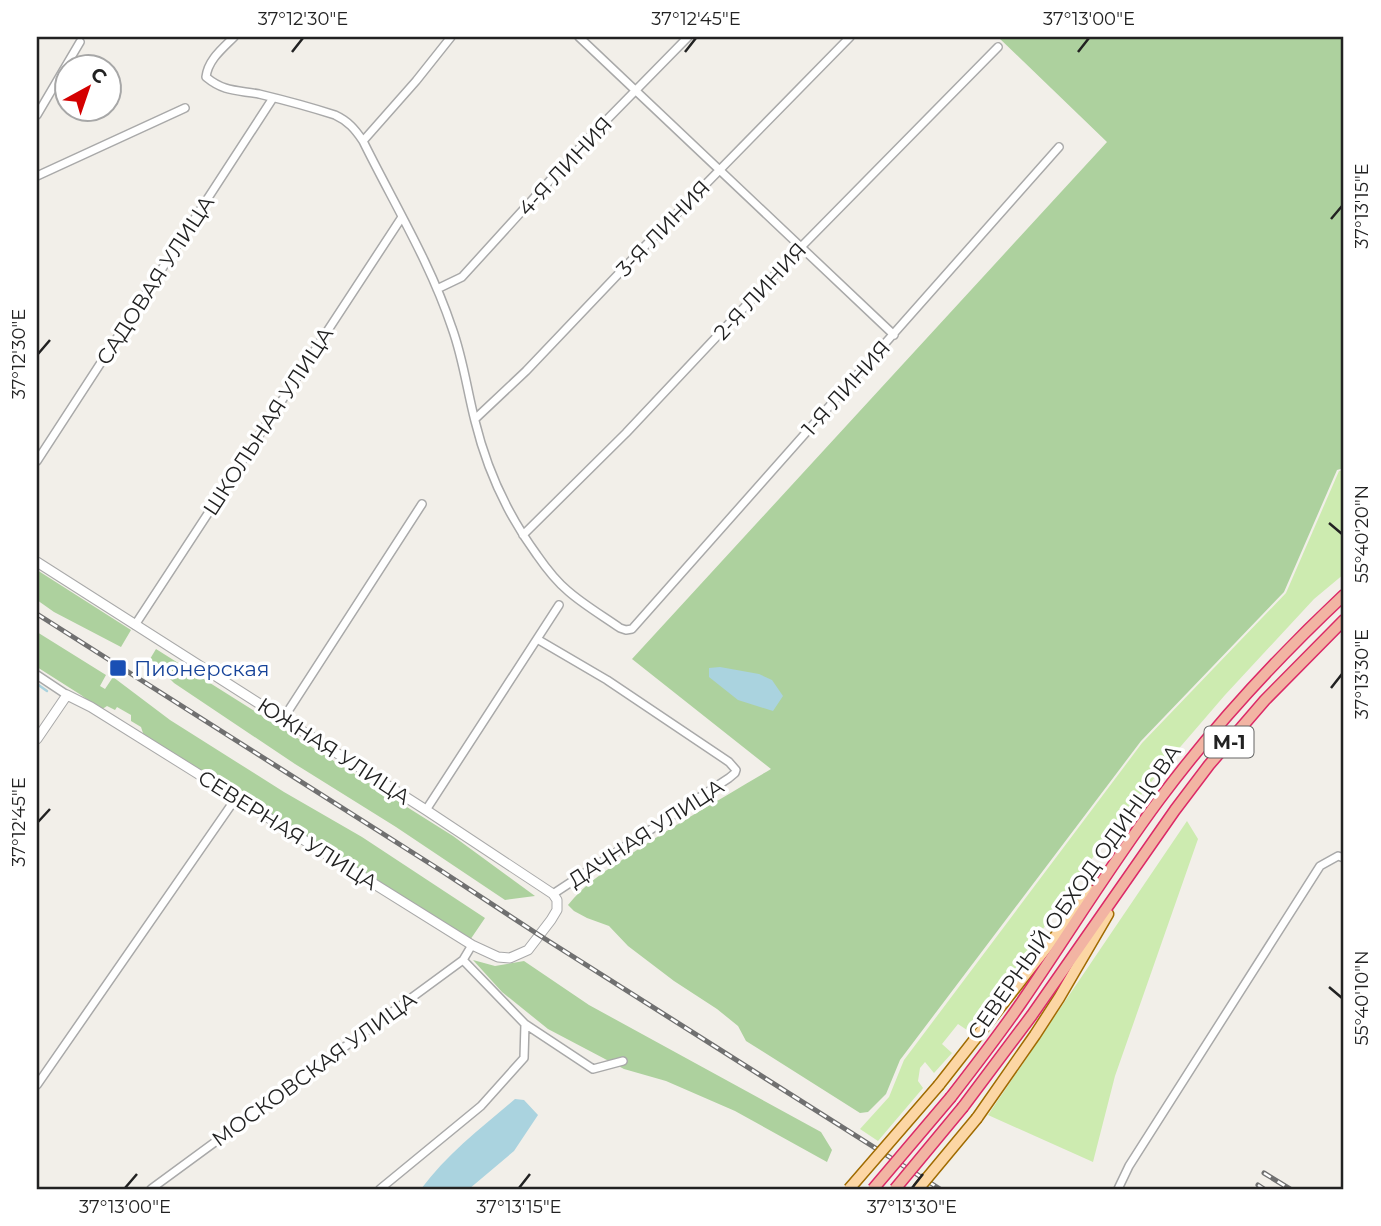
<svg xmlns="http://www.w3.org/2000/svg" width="1381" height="1226" font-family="Montserrat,sans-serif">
<rect width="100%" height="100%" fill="#f2efe9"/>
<path fill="#cdebb0" d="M1344,470V574L1314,599L1225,695L1163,767L1100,847L995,998L967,1030L958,1024L942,1044L952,1053L934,1073L925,1062L920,1068L918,1081L923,1088L878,1141L860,1129L889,1097L904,1060L1142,743L1286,593L1339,471Z
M1187,821L1198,839L1115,1076L1093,1162L988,1115Z"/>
<path fill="#add19e" d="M998,37H1344V468L1337,470L1284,592L1141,741L900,1060L886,1094L868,1112L860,1113L746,1041L738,1026L717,1009L674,981L628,946L609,926L587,918L574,911L568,905C583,886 602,873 622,860C670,827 721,799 771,769L632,659L1107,142Z
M37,570L131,630L121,647L54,612L37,600Z
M37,632L106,675L100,686L105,689L113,677L170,720L284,792L362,837L485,918L470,940L144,736L141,727L131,721V715L117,707L115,710L107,706L101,710L81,695L37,667Z
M156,649L453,836L535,896L505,900L396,827L295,764L174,683L150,659Z
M473,960L495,966L524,961L589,1005L821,1132L832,1150L827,1162L735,1111L666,1081L624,1069L548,1029L502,992Z"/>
<path fill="#aad3df" d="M720,667L759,674L772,680L783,696L773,711L738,700L709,677V668Z
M515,1099L524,1100L538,1115L514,1151L469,1189H421C447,1154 482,1127 515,1099Z"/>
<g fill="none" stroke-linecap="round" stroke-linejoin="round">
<path stroke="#aad3df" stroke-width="2.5" d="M37,684L47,691"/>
<defs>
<path id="minor" d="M234,37C222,49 208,60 206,77C224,92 237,90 259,94C284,100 310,107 335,115C348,121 355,129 363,141C393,202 430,262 452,328C463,358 467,390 475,421C487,470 507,514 537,555C546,568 556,581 568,591C584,605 603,616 620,628L626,630L632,629L1059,147
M579,37L894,335
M37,115L80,42
M363,141L416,81L451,37
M37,176L185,108
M437,289L462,277L583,144L688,37
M475,419L526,371L645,246L850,37
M37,461L273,98
M523,535L626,433L801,247L998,47
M135,625L402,217
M537,639L607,680L729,762L736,770L735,773L729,778L553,894
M37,675L67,695
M283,719L422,504
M426,810L559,605
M525,1024L593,1069L623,1061
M37,1085L236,798
M151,1189L463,960L472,945
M380,1189L481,1106L524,1058L525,1024L463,960
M1118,1189L1129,1166L1320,866L1338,856L1344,858"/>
<path id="tertiary" d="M37,562L426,810L553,894L557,900V910L551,920L528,950L510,958L498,957L472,945L91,707L67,695L37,739"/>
<path id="primary" d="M939,1085L1091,891
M977,1118L1035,1035L1059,998L1108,914"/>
<path id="trunk" d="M951,1097C975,1066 999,1035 1021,1003C1067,936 1110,866 1159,800C1214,726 1277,658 1344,595
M963,1107L1032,1015L1175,810L1209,765L1265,700L1344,620"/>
</defs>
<use href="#minor" stroke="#a9a9a9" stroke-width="10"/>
<use href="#tertiary" stroke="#a9a9a9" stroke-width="11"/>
<use href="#primary" stroke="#a06b00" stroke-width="13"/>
<use href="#trunk" stroke="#dc2a67" stroke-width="13"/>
<use href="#minor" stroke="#fff" stroke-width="7"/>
<use href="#tertiary" stroke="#fff" stroke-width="9"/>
<use href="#primary" stroke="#fcd6a4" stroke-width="10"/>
<use href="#trunk" stroke="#f2b4a3" stroke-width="10"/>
<defs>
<path id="rail" d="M37,614L440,870L539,935L940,1189
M1264,1173L1290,1189
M1258,1185L1264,1189"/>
</defs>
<use href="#rail" stroke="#707070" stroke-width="5"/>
<use href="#rail" stroke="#fff" stroke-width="2.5" stroke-dasharray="8" stroke-linecap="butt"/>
<defs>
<path id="primary-bridge" d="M849,1189L939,1085
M918,1189L977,1118"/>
<path id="trunk-bridge" d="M873,1189L951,1097
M895,1189L963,1107"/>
</defs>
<use href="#primary-bridge" stroke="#a06b00" stroke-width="13" stroke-linecap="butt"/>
<use href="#trunk-bridge" stroke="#dc2a67" stroke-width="13" stroke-linecap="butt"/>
<use href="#primary-bridge" stroke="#fcd6a4" stroke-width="10"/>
<use href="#trunk-bridge" stroke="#f2b4a3" stroke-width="10"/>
</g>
<path fill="none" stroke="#222" stroke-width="2.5" d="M292,52L303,38M685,52L696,38M1078,52L1089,38M1331,219L1342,206M38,354L50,340M1329,523L1342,534M1331,688L1342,674M38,822L50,809M1329,987L1342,998M125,1188L137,1174M519,1188L530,1174M912,1188L923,1174"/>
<rect fill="#1a4fb4" stroke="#fff" stroke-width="2.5" x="109" y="659" width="18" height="18" rx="3.5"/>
<g text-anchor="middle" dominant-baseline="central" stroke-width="7" stroke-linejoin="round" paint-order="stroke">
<rect fill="#fff" stroke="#646464" stroke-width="2" x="1204.5" y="726.5" width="49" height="31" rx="5"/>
<g font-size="19" font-weight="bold" fill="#222">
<text x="1229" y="742">М-1</text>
</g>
<g font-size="21" fill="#222" stroke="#fff">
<text transform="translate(565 166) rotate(-47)">4-Я ЛИНИЯ</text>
<text transform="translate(663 228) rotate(-46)">3-Я ЛИНИЯ</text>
<text transform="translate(155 280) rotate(-57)">САДОВАЯ УЛИЦА</text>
<text transform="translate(760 291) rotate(-47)">2-Я ЛИНИЯ</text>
<text transform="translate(846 388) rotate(-48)">1-Я ЛИНИЯ</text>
<text transform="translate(268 421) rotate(-57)">ШКОЛЬНАЯ УЛИЦА</text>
<text transform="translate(334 751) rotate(33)">ЮЖНАЯ УЛИЦА</text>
<text transform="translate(288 830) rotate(32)">СЕВЕРНАЯ УЛИЦА</text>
<text transform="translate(646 833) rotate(-33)">ДАЧНАЯ УЛИЦА</text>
<text transform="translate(1074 892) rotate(-55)">СЕВЕРНЫЙ ОБХОД ОДИНЦОВА</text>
<text transform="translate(314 1069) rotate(-36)">МОСКОВСКАЯ УЛИЦА</text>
</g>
<g font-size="21" fill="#164399" stroke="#fff" text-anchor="start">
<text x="134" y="668">Пионерская</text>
</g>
</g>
<rect width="1381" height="1226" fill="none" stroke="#ffffff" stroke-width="77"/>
<g transform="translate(88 88) rotate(40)"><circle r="33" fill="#ffffff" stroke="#a7a7a7" stroke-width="2"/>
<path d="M0-5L12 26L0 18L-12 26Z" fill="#d40000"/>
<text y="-10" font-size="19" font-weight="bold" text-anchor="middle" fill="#222222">С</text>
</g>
<rect x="38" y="38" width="1304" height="1150" fill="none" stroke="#222" stroke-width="2.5"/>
<g font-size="18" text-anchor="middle" fill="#222">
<text x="303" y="25">37°12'30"E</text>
<text x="696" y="25">37°12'45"E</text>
<text x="1089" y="25">37°13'00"E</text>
<text transform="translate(1362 206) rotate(-90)" y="6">37°13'15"E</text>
<text transform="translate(19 354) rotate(-90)" y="6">37°12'30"E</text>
<text transform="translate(1362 534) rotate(-90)" y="6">55°40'20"N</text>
<text transform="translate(1362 674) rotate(-90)" y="6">37°13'30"E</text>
<text transform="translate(19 822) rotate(-90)" y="6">37°12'45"E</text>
<text transform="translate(1362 998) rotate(-90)" y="6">55°40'10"N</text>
<text x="125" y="1213">37°13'00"E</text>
<text x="519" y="1213">37°13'15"E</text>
<text x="912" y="1213">37°13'30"E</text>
</g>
</svg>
